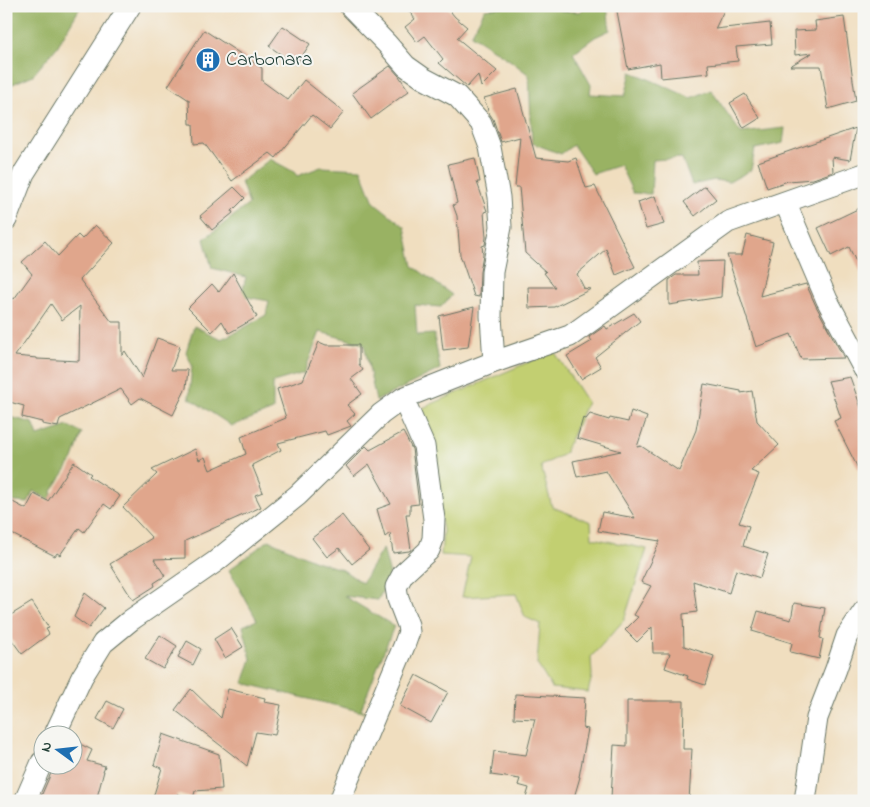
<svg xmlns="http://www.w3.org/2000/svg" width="870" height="807" font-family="'Indie Flower',sans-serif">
<rect width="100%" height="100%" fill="#f6f6f2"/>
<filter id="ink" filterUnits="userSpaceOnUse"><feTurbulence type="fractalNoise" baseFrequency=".02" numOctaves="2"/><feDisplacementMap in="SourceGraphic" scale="10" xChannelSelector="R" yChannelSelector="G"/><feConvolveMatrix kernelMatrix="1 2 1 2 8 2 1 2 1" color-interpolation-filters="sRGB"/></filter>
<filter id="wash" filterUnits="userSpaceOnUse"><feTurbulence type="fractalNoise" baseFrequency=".0096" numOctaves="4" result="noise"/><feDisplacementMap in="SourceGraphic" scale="20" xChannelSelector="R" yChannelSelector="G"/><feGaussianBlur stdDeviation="1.12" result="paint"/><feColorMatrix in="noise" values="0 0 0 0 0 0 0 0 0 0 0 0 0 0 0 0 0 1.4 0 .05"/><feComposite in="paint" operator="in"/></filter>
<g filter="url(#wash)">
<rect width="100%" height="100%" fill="#f0debf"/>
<path fill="#c2cf71" stroke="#708652" d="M554,351L587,402L564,454L541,466L552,507L591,522L592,538L647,549L624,620L591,657L592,676L588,692L552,688L537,664L540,624L525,617L516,594L462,597L471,557L441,555L443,530L418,410Z"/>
<path fill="#99b263" stroke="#5c784c" d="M6,6H81L57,47L33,75L6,87Z
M510,6H550L563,11L580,12L586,6H607L610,30L595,37L573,53L591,85L590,94L625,96L631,72L644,77L691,98L711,90L741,133L785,128L783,143L755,149L751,170L729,182L714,180L692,185L682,158L653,160L651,194L633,193L620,165L593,174L573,145L561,154L532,143L529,75L511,61L471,35L485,9Z
M270,159L294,172L297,176L321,167L361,169L374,202L405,227L413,266L452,295L441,307L415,305L417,335L434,334L440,369L376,401L364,344L320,332L304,373L273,382V410L232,426L189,398L192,365L186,352L194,326L221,339L240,330L266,315L269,301L241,296L246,277L212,268L204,239L249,204L241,182Z
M6,416L33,423L38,436L68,426L82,433L73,459L52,491L50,500L33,491L28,503L6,501Z
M269,540L313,560L343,570L362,583L383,548L390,575L378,600L344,596L394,626L361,709L367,713L243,683L251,659L243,626L257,620L229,570Z"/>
<g id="blocks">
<path fill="#e0a68c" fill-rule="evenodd" d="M405,6H446L455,17L467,27L457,38L497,71L481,87L478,75L467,87L439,63L443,59L425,36L417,42L405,27L415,19Z
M616,6H653L655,11L671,6H726L715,29L770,23L772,44L736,47L738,61L708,64L709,73L661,78L660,63L628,69Z
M844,17L856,101L828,109L821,66H790L812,53L795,55L794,31L816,30L815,21Z
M283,26L310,44L296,65L269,46Z
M204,30L262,68V81L288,100L304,80L344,112L330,129L312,115L276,158L270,153L232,181L204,143L194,144L193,124H190L189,100L168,86Z
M390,66L399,76L409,91L371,119L352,93Z
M517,89L536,158L568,161L576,158L586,188L595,186L635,267L616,275L606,249L577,274L584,288H582L591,289L554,307L529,308L528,287H555L544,273L546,272L525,253L519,187H515L520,137L501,142L493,119L489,113L484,98Z
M745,94L760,118L744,128L730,103Z
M856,128L850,160L832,157L833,172L813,179L788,181L767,188L758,162Z
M475,158L480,182H477L487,211L484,212L486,237L485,245L482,246L483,254L480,272L479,297L474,296L460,255L457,216L453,205L457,203L448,164Z
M705,186L716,199L695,216L684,202Z
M234,187L245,198L232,211L233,213L212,230L200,216Z
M655,196L664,224L646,229L638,202Z
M864,206V279L849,247L831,256L818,228Z
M95,225L114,243L80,280L112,322H122V355L125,351L142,378L157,338L180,346L171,370H188L186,388L173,415L140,398L132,404L121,389L60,419L58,427L42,424V422L22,417L24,406L6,401V294L14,299L32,274L22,262L45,241L58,256L78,235L82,239ZM51,304L62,320L80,306L79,361L37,359V358L15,356Z
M747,235L773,242L760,296L806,284L816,306L844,358L801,359L791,334L756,347L727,255H742Z
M723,261L721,297L669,305V280L676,275H698L697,262Z
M233,273L257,317L229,333L222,321L212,332L188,308L212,284L219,292Z
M474,307L468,347L443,350L439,316Z
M634,313L640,321L595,357L601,367L581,379L567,356L592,341L589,337L605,326L607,329Z
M319,342L326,345H359V364L363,370L351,379L362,394L347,405L355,414L347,421L351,426L327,435L325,431L278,443L281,450L252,465L263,492L255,495L261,507L185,541V558L154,559L165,576L154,583L155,586L133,600L110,564L152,538L123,507L157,474L152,470L195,449L199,460L205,457L210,470L246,454L241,437L286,418L277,389L303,380Z
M850,377L864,416V480L834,421L841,418L828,381Z
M704,384L741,391V393L752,391L757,421L779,445L751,471L759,474L739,523L749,526L743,546L768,554L760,578L736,570L729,593L693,581L697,612L683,614L684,646L714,656L705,685L687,679L688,676L665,668L670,653H653L652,627L637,642L625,630L638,617L634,615L651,586L641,582L660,541L598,531L602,512L635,518L606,471L577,477L573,461L621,451L577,438L583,418L586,419L590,414L609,420L610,418L628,422L631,411L647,417L637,447L641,446L679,471L696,430Z
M403,432L412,449L419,504L410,505V514H406L411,550L409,551L393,553L390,533L385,537L377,509L391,504L369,464L354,476L346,466L366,446L370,450Z
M74,462L91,474L89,476L120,496L111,509L104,504L84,532L79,528L60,555L57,553L55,556L6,531V510L11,501L26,509L34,494L48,501Z
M342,515L369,550L352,564L339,548L327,557L312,538Z
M85,593L104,608L89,628L74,617Z
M32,602L49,628L46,629L49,634L22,654L6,632V618Z
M794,603L825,608L820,638L823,639L819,659L790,652L792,643L752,631L758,611L791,620Z
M231,628L243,647L225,658L214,639Z
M160,635L177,646L163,669L145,659Z
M187,641L201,649L193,665L178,657Z
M416,675L448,692L431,723L400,706Z
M191,689L221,718L228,689L265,698L264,702L281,705L275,735L256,732L247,766L175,710Z
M515,694L585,698L583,728L588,729L579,777H580L573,801H525L529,788L518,785L520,779L491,775L494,751L526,755L535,719L514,718Z
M107,701L123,709L113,728L97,719Z
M627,701H684L683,749H692L689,801H657L611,798L614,745L627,746Z
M163,734L219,754L222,789L195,791L193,799L177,794L175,801H152L162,768L154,765Z
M72,740L92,750L87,761L105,766L103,771H104L96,801H39L55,764H72Z"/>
</g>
</g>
<g filter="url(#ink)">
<use href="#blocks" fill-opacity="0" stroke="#687565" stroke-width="1"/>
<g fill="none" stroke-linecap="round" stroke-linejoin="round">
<defs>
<path id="street" d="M350,6L387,44L406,66L423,78L457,96L481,123L490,147L499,197L501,227L492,272L491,316L494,362
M785,202L827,300L864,369
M6,220L24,173L130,6
M55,734L82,677L103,643L131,620L215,562L298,495L381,414L403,398L494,362L570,336L728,222L864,174
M25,801L42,762
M340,801L348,780L404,646L409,632L408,625L398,599L396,587L403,574L429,550L433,539L434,519L424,446L403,398
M805,801L817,718L836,669L847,636L864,611"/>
</defs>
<use href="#street" stroke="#687565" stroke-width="23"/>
<use href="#street" stroke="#fff" stroke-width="21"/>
</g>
</g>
<defs>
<symbol id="building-disc" viewBox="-11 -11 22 22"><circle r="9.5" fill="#1f6fb2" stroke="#f6f6f2"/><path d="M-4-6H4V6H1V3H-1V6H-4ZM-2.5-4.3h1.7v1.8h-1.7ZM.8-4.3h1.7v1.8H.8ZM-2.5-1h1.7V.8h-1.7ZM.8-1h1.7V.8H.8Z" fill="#fff"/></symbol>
</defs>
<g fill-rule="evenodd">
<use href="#building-disc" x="194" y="46" width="28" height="28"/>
</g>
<g text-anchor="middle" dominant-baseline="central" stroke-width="4" stroke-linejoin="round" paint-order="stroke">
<g font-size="20" fill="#1f3d34" stroke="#f6f6f2" text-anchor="start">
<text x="226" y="60">Carbonara</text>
</g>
</g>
<rect width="870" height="807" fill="none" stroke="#f6f6f2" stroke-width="25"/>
<g transform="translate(58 750) rotate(285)"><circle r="24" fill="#f6f6f2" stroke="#a0aca6"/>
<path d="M0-4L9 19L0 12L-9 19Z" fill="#1f6fb2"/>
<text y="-8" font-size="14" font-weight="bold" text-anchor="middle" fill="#1f3d34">N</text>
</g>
</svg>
